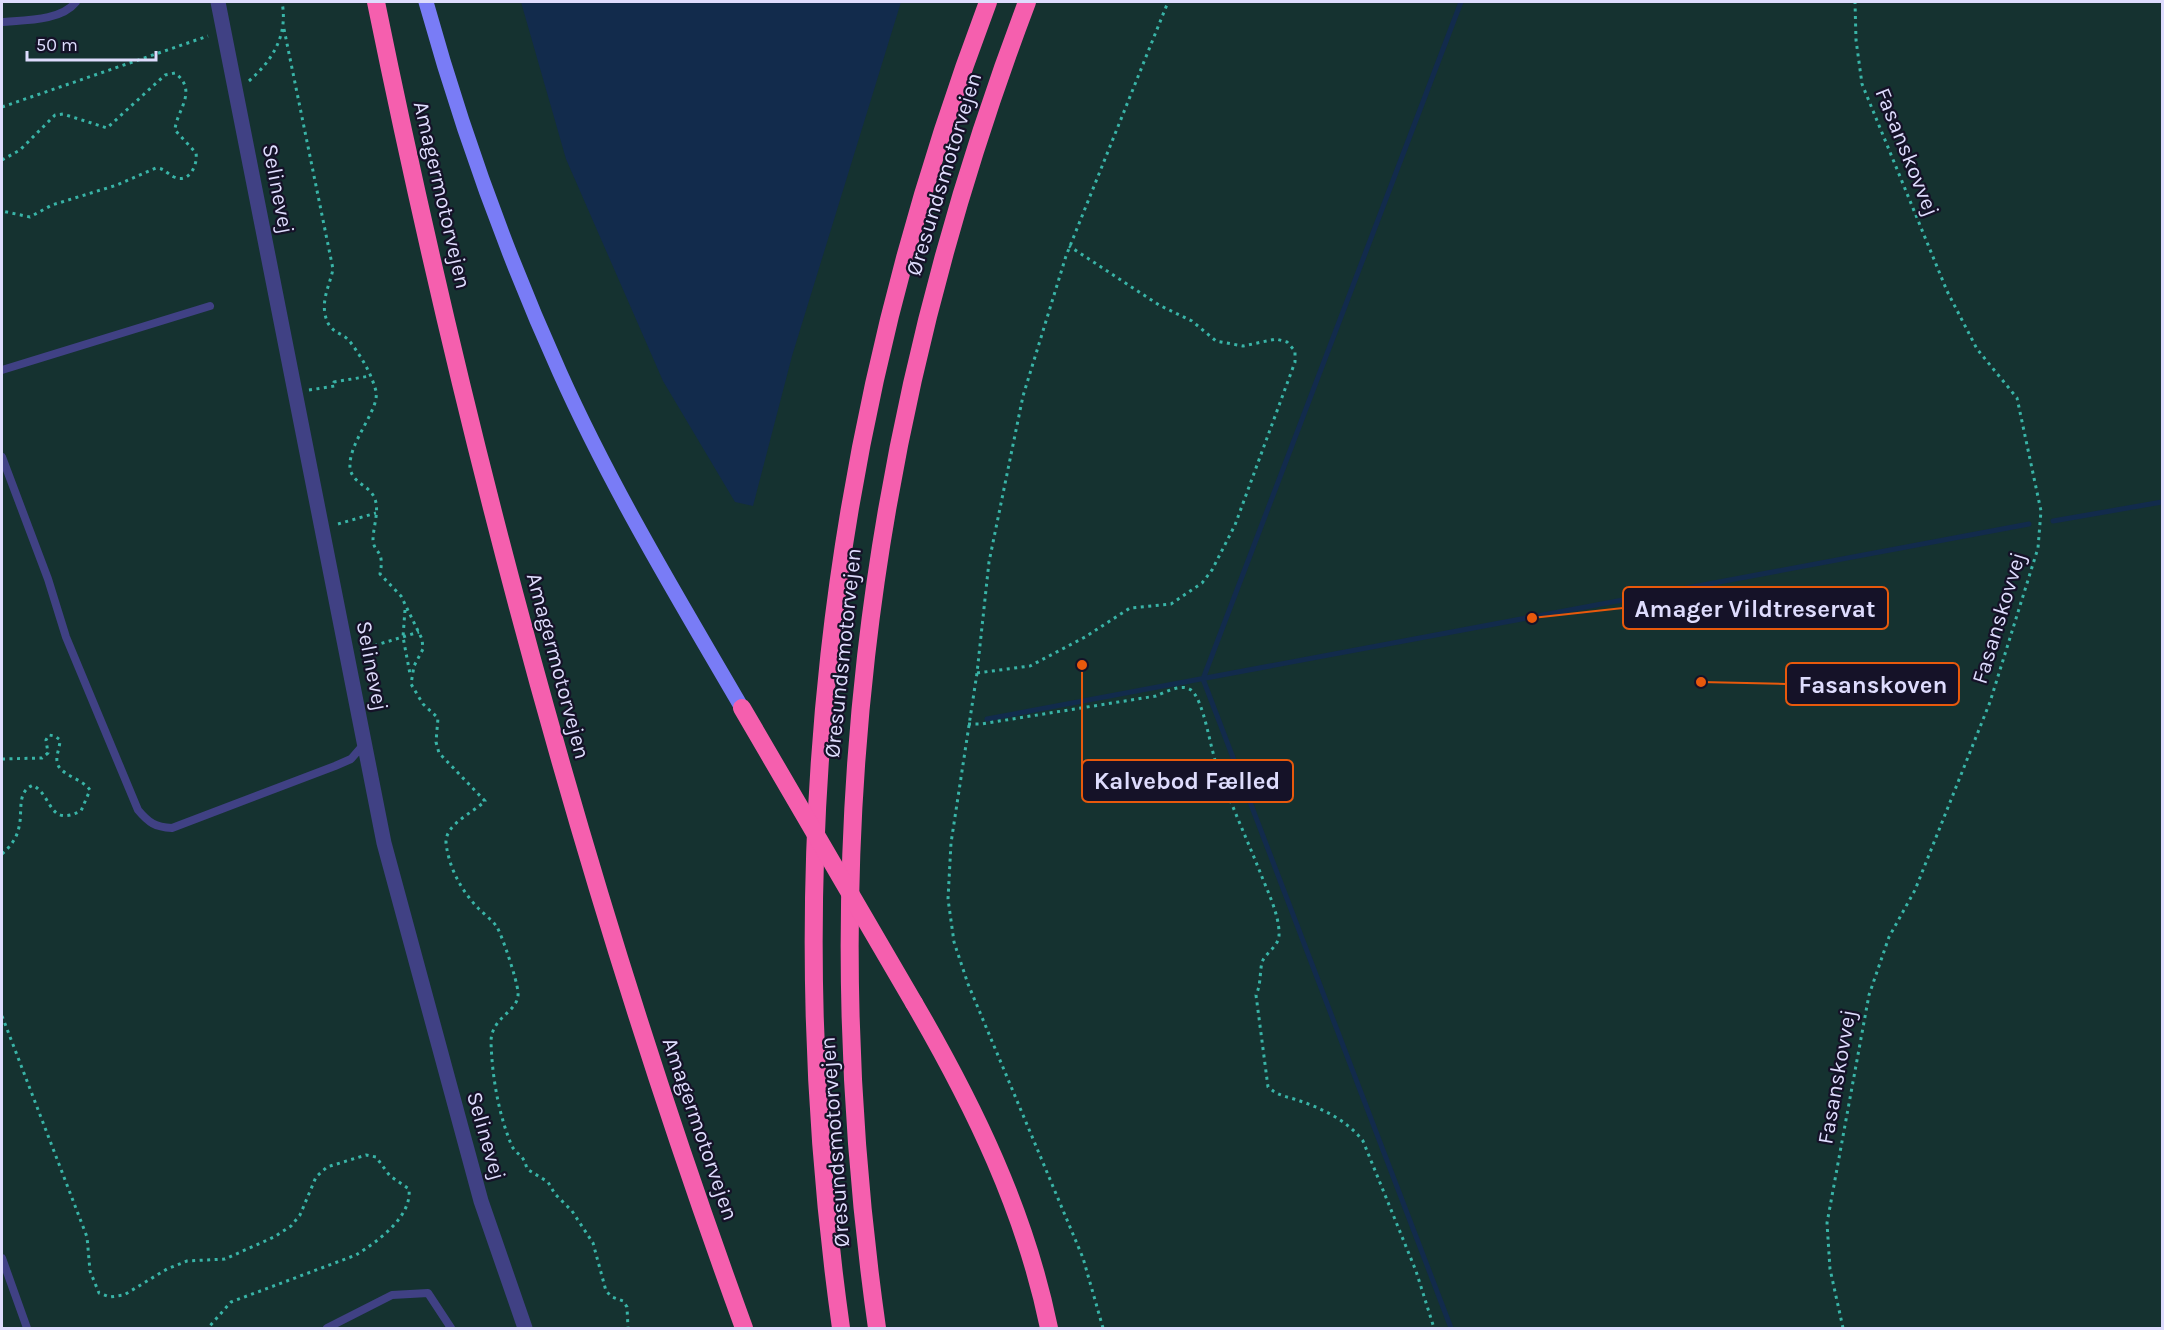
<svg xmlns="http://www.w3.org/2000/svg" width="2164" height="1330" font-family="Karla,sans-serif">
<rect width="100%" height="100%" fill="#151228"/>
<path fill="#153230" d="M2,2H2162V1328H2Z"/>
<path fill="#122b4c" d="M521,2H901L792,356L753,506L735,502L663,381L566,159Z"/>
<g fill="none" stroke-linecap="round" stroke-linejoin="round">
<path stroke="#122b4c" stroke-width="5" d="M2053,521L2162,502
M987,719L2029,524
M1451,1328L1203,679L1461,2"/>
<path stroke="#39b4a7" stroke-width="3" stroke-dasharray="3 4.5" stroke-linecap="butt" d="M284,29L333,269C330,284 322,298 325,314C329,335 343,331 351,343C362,358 371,373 376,391C380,410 348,442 350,468C352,482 367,485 373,495C381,508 373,526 373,540C374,554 385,549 380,574L401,596L422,639L423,649L414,666L411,684L423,704L438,718L436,742L439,753L485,801C473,813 445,824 446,843C449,868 461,890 478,908C484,914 492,920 497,927C503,938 517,980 518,992C520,1012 491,1016 491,1042C492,1075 498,1112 511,1144C516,1156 523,1152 527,1169L548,1182L555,1194L572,1211L593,1243L606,1291L612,1297L623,1301L627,1307L628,1328
M249,81C274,59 288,34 282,2
M2,107L208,36
M2,160L20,150L55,115L63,114L107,128L165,75L175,73C199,91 176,111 175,130L196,153C198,165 189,184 174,177C166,173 164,168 156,168L117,185L52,205L30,217L2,211
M309,390L335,386L334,382L370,376
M338,524L376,513
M405,610L403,637L410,674
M360,650L419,632
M977,673L1030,666L1085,637L1130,608L1171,604L1202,583L1212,570L1235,525L1295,362V351L1287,342L1276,339L1243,346L1216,341L1192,321L1159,305L1069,246
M968,724H981L1156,696C1166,692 1182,683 1191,690C1204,700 1210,748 1217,766C1230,802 1246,837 1260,872C1267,890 1279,914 1279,933C1280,945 1268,951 1263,960C1259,969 1262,982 1256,995L1268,1087C1277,1095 1284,1096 1294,1099C1320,1107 1347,1120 1363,1141L1416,1271L1434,1328
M2,759L42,758L48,753L46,740L49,735L55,736L60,740C60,747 56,755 57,761C58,775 82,778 90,790L81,811C48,827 54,798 33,785C16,792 23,812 19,827C17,838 10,847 2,854
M2,1016L87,1237L90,1271L99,1293L110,1297L124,1295L167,1269L187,1261L225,1259L274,1237L291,1226L300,1215L316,1177L327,1167L366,1155L376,1157L390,1176L409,1189C412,1217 378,1241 356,1255L231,1302L208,1328
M1103,1328L1083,1258L968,984L954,942L948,899L951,843L977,673L989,562L1023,396L1066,256L1168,2
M1843,1328L1830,1269L1827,1223L1869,995L1889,937L1915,890L1990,702L2038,548L2041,511L2017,398L1977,349L1947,291L1862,84L1856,40L1855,2"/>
<path stroke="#404184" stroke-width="8" d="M2,22C25,20 61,21 76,2
M2,370L210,306
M2,457L48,579L66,637L138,810C149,823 155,827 172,828L335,766L351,759L364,744
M2,1258L27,1328
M327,1328L392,1295L428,1293L451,1328"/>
<path stroke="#404184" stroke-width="15" d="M218,2L384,843L481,1201L525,1328"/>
<path stroke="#797cf6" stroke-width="15" d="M426,2C461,128 506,253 560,373C612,489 678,598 742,708"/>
<path stroke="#f55fae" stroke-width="18" d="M376,2C468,452 586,896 744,1328
M914,1003C974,1106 1025,1211 1049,1328
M841,1328C777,871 825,433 988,2
M877,1328C812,870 863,435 1027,2"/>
<path stroke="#f55fae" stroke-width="18" d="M742,708L914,1003"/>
</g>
<g text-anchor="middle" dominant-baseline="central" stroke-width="4.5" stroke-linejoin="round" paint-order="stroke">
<g font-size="22" fill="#dedcfd" stroke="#151228">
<text transform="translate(1907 152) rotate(68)">Fasanskovvej</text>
<text transform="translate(944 174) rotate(-73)">Øresundsmotorvejen</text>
<text transform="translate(278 189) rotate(79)">Selinevej</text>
<text transform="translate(442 195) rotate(77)">Amagermotorvejen</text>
<text transform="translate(1999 618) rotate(-73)">Fasanskovvej</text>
<text transform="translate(843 653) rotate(-84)">Øresundsmotorvejen</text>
<text transform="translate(372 666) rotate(79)">Selinevej</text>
<text transform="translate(558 666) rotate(75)">Amagermotorvejen</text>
<text transform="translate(1837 1077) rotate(-80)">Fasanskovvej</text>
<text transform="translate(700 1129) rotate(71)">Amagermotorvejen</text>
<text transform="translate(486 1136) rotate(74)">Selinevej</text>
<text transform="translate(835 1142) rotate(-94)">Øresundsmotorvejen</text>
</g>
</g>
<path fill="none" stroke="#e8590c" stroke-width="2" d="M1532 618L1623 608M1701 682L1786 684M1082 665L1082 781"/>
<g fill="#e8590c" stroke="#151228" stroke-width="2">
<circle cx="1532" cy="618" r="6"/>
<circle cx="1701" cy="682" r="6"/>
<circle cx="1082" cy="665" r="6"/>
</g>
<g fill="#151228" stroke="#e8590c" stroke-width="2">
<rect x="1623" y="587" width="265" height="42" rx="6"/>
<rect x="1786" y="663" width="173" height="42" rx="6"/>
<rect x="1082" y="760" width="211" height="42" rx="6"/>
</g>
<g font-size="24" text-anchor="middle" font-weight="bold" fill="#dedcfd">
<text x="1755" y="617">Amager Vildtreservat</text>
<text x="1873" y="693">Fasanskoven</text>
<text x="1187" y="789">Kalvebod Fælled</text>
</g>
<rect width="2164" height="1330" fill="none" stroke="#dedcfd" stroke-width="6"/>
<path d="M27 51v9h129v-9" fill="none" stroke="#dedcfd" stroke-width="3"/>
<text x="36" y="51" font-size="18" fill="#dedcfd" stroke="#151228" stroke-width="4.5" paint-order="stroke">50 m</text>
</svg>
